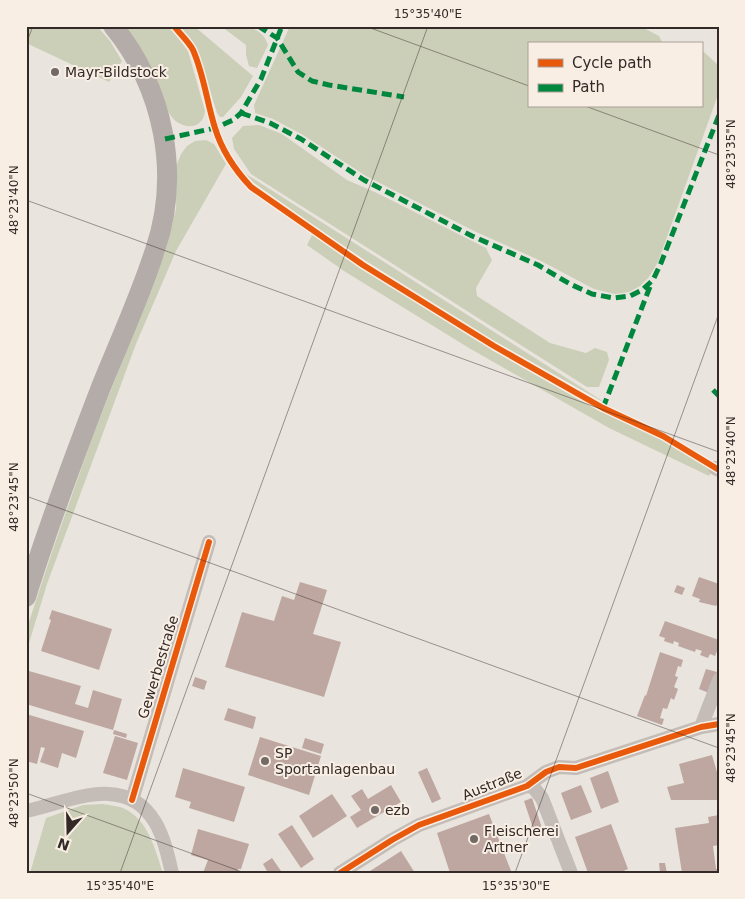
<svg xmlns="http://www.w3.org/2000/svg" width="745" height="899" font-family="'DejaVu Sans',sans-serif">
<rect width="100%" height="100%" fill="#eae4de"/>
<path fill="#cccfb8" d="M26,26H97L110,41L122,61L109,82L26,43Z
M126,26H169L188,51L205,111C203,131 181,130 171,116C165,108 164,96 160,87C152,65 138,46 126,26Z
M179,26H194L253,76L241,97L223,117H220L217,113L196,47Z
M218,26C237,26 261,23 268,45L257,68L249,66L246,55V45L222,27Z
M290,26H640L659,36L663,44H529V106H701V52H704L719,66V92L658,262L649,277L640,286L629,292L615,294L594,289L541,261L474,231L366,176L303,135L273,119L255,113L254,105Z
M259,125L282,134L347,180L377,193L486,248L492,260L476,288L477,296L550,343L586,353L595,348L607,352L609,360L599,387H587L251,174L234,149L232,138L243,126Z
M206,140L214,144L226,164L176,251L136,344L47,584L26,653V631L53,549L92,438L165,252L176,209L177,164L181,154L187,146L195,141Z
M246,174L612,407L496,342L366,261L310,223L254,183Z
M312,235L492,350L579,399L662,439L712,470L709,476L609,428L469,348L344,271L307,245Z
M103,804C110,805 117,806 123,808C148,819 155,849 163,873H30L46,818L83,805Z"/>
<path fill="#bda7a0" d="M699,577L719,584V601L716,606L699,602L700,599L692,596Z
M300,582L327,590L313,634L341,642L324,697L225,667L242,612L274,621L282,596L294,600Z
M677,585L685,588L682,595L674,592Z
M52,610L112,629L99,670L41,651L51,620L49,619Z
M665,621L719,640V646L715,656L710,654L708,658L700,655L702,651L696,649L695,652L678,646L679,643L674,641L673,644L664,641L665,638L659,636Z
M660,652L683,660L681,667L678,666L675,676L678,677L674,687L678,689L674,700L671,698L667,709L663,708L660,718L664,719L662,725L637,716L645,695L646,696Z
M706,669L717,672L709,693L699,689Z
M29,671L81,686L75,704L88,708L93,690L122,699L113,730L26,704V681Z
M195,677L207,681L204,690L192,686Z
M228,708L256,717L253,729L224,720Z
M26,714L84,731L76,758L62,753L58,768L40,762L45,748L41,747L37,764L26,761Z
M114,730L127,734L126,738L113,734Z
M115,736L138,743L127,780L103,773Z
M260,737L321,756L309,795L248,775Z
M305,738L324,744L321,754L302,748Z
M712,755L719,779V800H671L667,787L684,783L679,764Z
M183,768L245,787L234,822L189,808L191,802L175,797Z
M427,768L441,799L432,803L418,772Z
M608,771L619,802L601,809L590,778Z
M391,785L401,802L357,828L350,817L361,810L351,796L362,789L368,799Z
M581,785L592,812L571,820L561,793Z
M332,794L347,816L313,838L299,816Z
M532,798L543,831L535,834L524,801Z
M489,814L511,871L508,873H450L437,833Z
M719,815V845L713,846L716,869H719V873H682L675,828L709,823L708,817Z
M611,824L628,869L619,873H588L575,837Z
M292,825L314,859L301,868L278,834Z
M198,829L249,844L241,869H238L237,873H203L208,860L191,855Z
M401,851L415,873H367Z
M272,858L281,871L282,873H268L263,864Z
M659,863H665L667,873H660Z"/>
<g fill="none" stroke-linecap="round" stroke-linejoin="round">
<path stroke="#c3bcb7" stroke-width="14" d="M715,468L719,470
M701,727L719,680
M527,786L533,787L542,798L571,873
M132,800L209,542
M26,811C69,802 125,772 155,822C164,837 168,856 172,873
M340,873L392,840L419,825L527,786L546,772L559,767L576,768L701,727L719,724"/>
<path stroke="#b4aca8" stroke-width="20" d="M26,597C48,526 74,457 101,387C119,342 140,297 155,250C181,174 164,88 113,26"/>
<path stroke="#00873e" stroke-width="5" stroke-dasharray="10 5" stroke-linecap="butt" d="M258,26L277,38L298,72L312,81L329,85L404,97
M241,113L270,123L301,139L364,180L472,236L538,265L570,284L592,294L614,298L630,296L642,290L653,280L661,263L719,115
M165,139L215,128L233,120L241,113L261,79L282,26
M713,390L719,396
M603,408L651,284"/>
<defs>
<path id="cycleway" d="M174,26C180,34 189,42 193,50C204,75 207,103 215,128C222,151 235,170 251,187L363,265L494,346L603,408L663,436L719,470
M132,800L209,542
M340,873L392,840L419,825L527,786L546,772L559,767L576,768L701,727L719,724"/>
</defs>
<use href="#cycleway" stroke="#f8eee4" stroke-width="9"/>
<use href="#cycleway" stroke="#e8590c" stroke-width="6"/>
</g>
<path fill="none" stroke="#332926" stroke-width="1" stroke-opacity="0.45" d="M365,26L529,86M26,44L33,26M585,106L719,155M26,200L719,452M26,496L719,748M26,793L245,873M120,873L428,26M515,873L719,313"/>
<g fill="#736a66" stroke="#f8eee4" stroke-width="2">
<circle cx="55" cy="72" r="5"/>
<circle cx="265" cy="761" r="5"/>
<circle cx="375" cy="810" r="5"/>
<circle cx="474" cy="839" r="5"/>
</g>
<g text-anchor="middle" dominant-baseline="central" stroke-width="4" stroke-linejoin="round" paint-order="stroke">
<g font-size="14" fill="#332926" stroke="#f8eee4" text-anchor="start">
<text x="65" y="72">Mayr-Bildstock</text>
<text x="275" y="753">SP<tspan x="275" dy="16">Sportanlagenbau</tspan></text>
<text x="385" y="810">ezb</text>
<text x="484" y="831">Fleischerei<tspan x="484" dy="16">Artner</tspan></text>
</g>
<g font-size="14" fill="#332926" stroke="#f8eee4">
<text transform="translate(158 667) rotate(-73)">Gewerbestraße</text>
<text transform="translate(492 784) rotate(-22)">Austraße</text>
</g>
</g>
<rect width="745" height="899" fill="none" stroke="#f8eee4" stroke-width="55"/>
<rect x="528" y="42" width="175" height="65" fill="#f8eee4" stroke="#a99f98"/>
<rect x="538" y="59" width="25" height="8" fill="#e8590c" stroke="#a99f98"/>
<text x="572" y="68" font-size="15" fill="#332926">Cycle path</text>
<rect x="538" y="84" width="25" height="8" fill="#00873e" stroke="#a99f98"/>
<text x="572" y="92" font-size="15" fill="#332926">Path</text>
<g transform="translate(68 832) rotate(200)" stroke="#f8eee4" stroke-width="4" paint-order="stroke">
<path d="M0-4L9 19L0 12L-9 19Z" fill="#332926"/>
<text y="-8" font-size="14" font-weight="bold" text-anchor="middle" fill="#332926">N</text>
</g>
<rect x="28" y="28" width="690" height="844" fill="none" stroke="#332926" stroke-width="2"/>
<g font-size="12" text-anchor="middle" fill="#332926">
<text x="428" y="18">15°35'40"E</text>
<text transform="translate(731 154) rotate(-90)" y="4">48°23'35"N</text>
<text transform="translate(14 200) rotate(-90)" y="4">48°23'40"N</text>
<text transform="translate(731 451) rotate(-90)" y="4">48°23'40"N</text>
<text transform="translate(14 497) rotate(-90)" y="4">48°23'45"N</text>
<text transform="translate(731 748) rotate(-90)" y="4">48°23'45"N</text>
<text transform="translate(14 793) rotate(-90)" y="4">48°23'50"N</text>
<text x="120" y="890">15°35'40"E</text>
<text x="516" y="890">15°35'30"E</text>
</g>
</svg>
